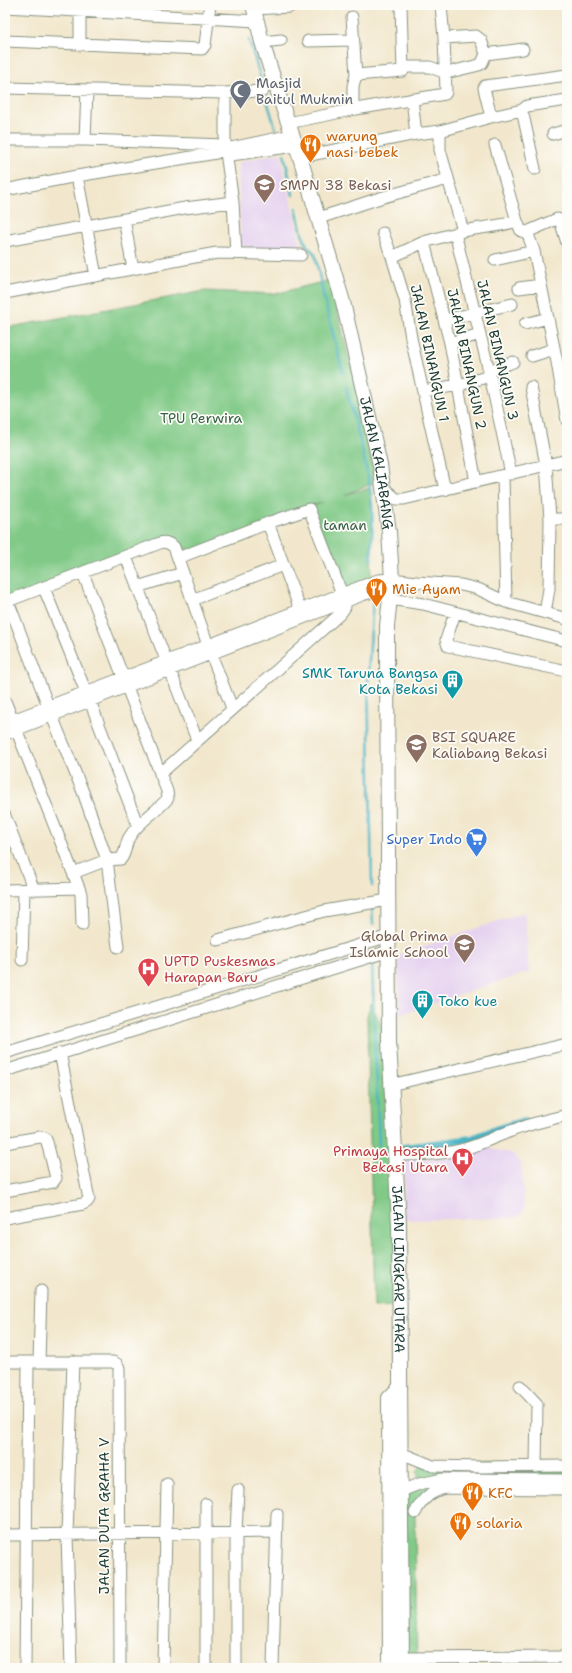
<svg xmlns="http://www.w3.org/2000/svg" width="572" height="1673" font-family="'Shantell Sans',sans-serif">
<rect width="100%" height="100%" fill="#fdfcf7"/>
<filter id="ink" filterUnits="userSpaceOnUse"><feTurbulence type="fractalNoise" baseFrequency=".025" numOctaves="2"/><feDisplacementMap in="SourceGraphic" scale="8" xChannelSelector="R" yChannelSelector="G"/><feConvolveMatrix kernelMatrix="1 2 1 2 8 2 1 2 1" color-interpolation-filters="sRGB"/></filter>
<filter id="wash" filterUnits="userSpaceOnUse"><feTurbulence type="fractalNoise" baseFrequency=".012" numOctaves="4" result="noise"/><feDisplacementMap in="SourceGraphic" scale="16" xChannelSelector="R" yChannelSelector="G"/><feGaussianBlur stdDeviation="0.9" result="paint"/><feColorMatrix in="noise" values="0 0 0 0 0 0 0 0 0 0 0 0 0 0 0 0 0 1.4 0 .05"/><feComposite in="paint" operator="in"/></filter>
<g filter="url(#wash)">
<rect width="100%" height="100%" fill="#f2e7cc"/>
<path fill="#e6d2f0" d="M280,153L301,248L241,250L238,162Z
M525,912L529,972L399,1015L398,955Z
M486,1148L511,1153L517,1157L519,1161L522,1169L524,1210L521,1215L515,1218L403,1220L405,1157L436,1159L460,1156Z"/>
<path fill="#80c986" stroke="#50835d" d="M330,280L356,387L376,482L344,495L370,488C375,519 370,550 372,581L342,593L309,509L323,502L191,553L167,537L5,602V328L205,291L275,294Z
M371,1003L389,1042L399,1306L374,1307L367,1016Z
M425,1462L567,1466V1489L445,1488L415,1513L417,1668H390L401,1491L423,1483L419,1478L417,1471Z"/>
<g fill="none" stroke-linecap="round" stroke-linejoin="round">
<path stroke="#48b3c5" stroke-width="2.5" d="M249,40L264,89
M265,94L276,130
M284,154L293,195
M296,208L302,234L307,246L315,254L323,294L343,373
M346,387C355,423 366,459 371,495C374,517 372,539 371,560
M372,886L368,676L373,599
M372,906L373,924
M372,964L379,1145"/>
<path stroke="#48b3c5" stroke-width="8" d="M404,1148L472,1139L498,1129L524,1121"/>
</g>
</g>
<g filter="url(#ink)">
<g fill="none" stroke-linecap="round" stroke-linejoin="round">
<defs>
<path id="minor" d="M5,7L257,21
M254,9L289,7L293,5
M80,10V45
M352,17L356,75L353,86V104L356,109
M444,38L476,36L481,40L486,54
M5,41L202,49L205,45L210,5
M308,41L353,40
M262,42L281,40
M404,67H430L446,73L479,65L482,63L486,54L523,49
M356,75L403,71L401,5
M5,88L225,93L263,91
M225,93V145L233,202L236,253
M412,99L416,134
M522,110L535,169
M491,117L484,88L485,86L567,75
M288,123L356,109L445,94L446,92L444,38L441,5
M440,131V150L463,231C481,227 499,227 517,221
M553,134L567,130
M5,140H85L225,145
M85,140L87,90
M495,145L517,221L521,231L527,232L534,251L557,362L567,421
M231,155L296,146
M300,157L416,134L440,131L491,117L522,110L527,106L567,100
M77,176L96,276
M5,190L77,176L216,153L226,149L292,135
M319,218L380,198L448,179
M124,219L133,269
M527,232L557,219L560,220L567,243
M383,233L392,257
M455,233L489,371L511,474
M5,241L185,208L233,202
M424,242L450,343L476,482
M495,260L534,251
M519,288L541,285
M5,293L200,256L217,253L301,255
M445,320L512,304
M525,324L548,318
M450,343L480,334
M532,356L554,349
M489,371L513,362
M531,387L546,465L550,519
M423,391L459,385L490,376
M503,476L506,602
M382,486L396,499H404L567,460
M445,490L411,338L405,300L392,257L424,242L463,231
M268,523L300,609
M126,557L197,740
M137,587L183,573
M44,588L86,692
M390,599L423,604L567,641
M192,600L283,565
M8,601L52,716L83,792L107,860L118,947
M5,602L160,543C166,541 170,544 174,547L211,654L232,708
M455,613L446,640L448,646L567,671
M545,613L549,589L550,519H567
M5,701L79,888L5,890
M90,701L138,826
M5,723L378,580L392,579L417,582L461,585L478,589L506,602L567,619
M5,734L362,595L379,590L392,589
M160,774L340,614L345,607V602L309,509L268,523L178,558
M5,816L34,890
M73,873L107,860L121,859C127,851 125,843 130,836C140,820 157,812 168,798L167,791L83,573
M79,888L81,894L82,925
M218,940L324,911L388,900
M22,960L24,890
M5,1053L389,936
M5,1071L389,951
M390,1085L567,1044
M5,1143L40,1137L45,1138L47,1142L56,1178L53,1182L5,1191
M396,1155C418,1155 439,1155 460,1150C478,1146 494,1137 511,1131C529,1124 548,1120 567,1115
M5,1218L83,1204L87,1202L89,1199L60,1053
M5,1362H113L117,1364L119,1368L120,1668
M39,1362L41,1291
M520,1386L537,1404L536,1467
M396,1457L401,1453L433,1466L483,1467L567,1466
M397,1485L401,1491L419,1484L443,1479L567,1480
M415,1513C422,1499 430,1492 445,1488L567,1489
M5,1535L276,1532
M402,1658L567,1657
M25,1668L28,1363
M71,1668L67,1535L73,1361
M163,1668L167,1484
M206,1668V1504
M236,1668V1533L238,1490
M273,1668L277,1514"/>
<g id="major">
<path id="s1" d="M253,5L262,42L281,102L300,157L343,302L380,465L389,532L392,579L387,626V658L389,1042L399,1224L402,1668"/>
<path d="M390,1668L389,1398L400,1387"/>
</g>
</defs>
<use href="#minor" stroke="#889280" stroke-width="13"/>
<use href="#major" stroke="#889280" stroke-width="16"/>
<use href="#minor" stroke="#fff" stroke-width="11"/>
<use href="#major" stroke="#fff" stroke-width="14"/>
</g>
</g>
<defs>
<symbol id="mosque-pin" viewBox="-11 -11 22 30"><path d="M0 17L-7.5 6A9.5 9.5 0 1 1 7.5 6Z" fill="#6b7280" stroke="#fdfcf7"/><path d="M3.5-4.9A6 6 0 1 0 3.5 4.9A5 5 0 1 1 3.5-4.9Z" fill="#fff"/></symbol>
<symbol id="restaurant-pin" viewBox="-11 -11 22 30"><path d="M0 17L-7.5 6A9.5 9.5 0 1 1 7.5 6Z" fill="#e8710a" stroke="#fdfcf7"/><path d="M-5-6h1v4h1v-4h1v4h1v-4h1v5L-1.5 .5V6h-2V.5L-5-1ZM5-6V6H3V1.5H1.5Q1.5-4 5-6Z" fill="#fff"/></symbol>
<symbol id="school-pin" viewBox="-11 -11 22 30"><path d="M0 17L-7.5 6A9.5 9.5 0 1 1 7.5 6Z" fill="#8d6e63" stroke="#fdfcf7"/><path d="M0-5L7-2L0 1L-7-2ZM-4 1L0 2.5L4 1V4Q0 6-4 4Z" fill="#fff"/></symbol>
<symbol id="building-pin" viewBox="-11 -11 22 30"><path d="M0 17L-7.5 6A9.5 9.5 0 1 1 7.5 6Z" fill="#0f9aa8" stroke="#fdfcf7"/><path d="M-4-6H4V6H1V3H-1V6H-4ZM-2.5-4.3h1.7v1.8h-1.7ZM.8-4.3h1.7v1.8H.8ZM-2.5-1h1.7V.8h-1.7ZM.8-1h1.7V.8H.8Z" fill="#fff"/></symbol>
<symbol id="university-pin" viewBox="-11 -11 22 30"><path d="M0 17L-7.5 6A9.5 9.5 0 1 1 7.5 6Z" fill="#8d6e63" stroke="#fdfcf7"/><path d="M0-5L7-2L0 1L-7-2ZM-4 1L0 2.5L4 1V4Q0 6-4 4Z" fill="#fff"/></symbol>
<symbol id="supermarket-pin" viewBox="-11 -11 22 30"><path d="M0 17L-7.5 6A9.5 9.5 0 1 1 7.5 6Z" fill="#3f7fe0" stroke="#fdfcf7"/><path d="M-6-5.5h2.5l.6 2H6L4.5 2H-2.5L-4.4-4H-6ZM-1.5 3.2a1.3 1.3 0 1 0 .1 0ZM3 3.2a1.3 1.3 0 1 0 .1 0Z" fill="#fff"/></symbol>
<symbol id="hospital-pin" viewBox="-11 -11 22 30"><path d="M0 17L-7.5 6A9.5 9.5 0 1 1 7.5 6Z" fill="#e0444e" stroke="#fdfcf7"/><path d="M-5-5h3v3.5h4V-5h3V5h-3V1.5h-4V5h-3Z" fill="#fff"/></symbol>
</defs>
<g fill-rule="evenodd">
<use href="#mosque-pin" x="228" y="78" width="25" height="34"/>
<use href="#restaurant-pin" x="298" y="132" width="25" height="34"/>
<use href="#school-pin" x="252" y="172" width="25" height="34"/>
<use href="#restaurant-pin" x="364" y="576" width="25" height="34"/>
<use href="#building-pin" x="440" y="668" width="25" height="34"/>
<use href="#university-pin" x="404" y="732" width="25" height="34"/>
<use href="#supermarket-pin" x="464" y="826" width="25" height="34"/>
<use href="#school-pin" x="452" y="932" width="25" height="34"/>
<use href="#hospital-pin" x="136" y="956" width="25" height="34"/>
<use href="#building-pin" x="410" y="988" width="25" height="34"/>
<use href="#hospital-pin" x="450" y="1146" width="25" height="34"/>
<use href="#restaurant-pin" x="460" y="1480" width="25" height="34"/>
<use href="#restaurant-pin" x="448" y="1510" width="25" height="34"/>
</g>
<g text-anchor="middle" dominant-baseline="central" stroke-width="3.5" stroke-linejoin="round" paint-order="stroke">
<g font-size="14" fill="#5b616d" stroke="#fdfcf7" text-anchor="start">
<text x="256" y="83">Masjid<tspan x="256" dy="16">Baitul Mukmin</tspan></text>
</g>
<g font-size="14" fill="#c56008" stroke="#fdfcf7" text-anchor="start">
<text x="326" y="136">warung<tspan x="326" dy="16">nasi bebek</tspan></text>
<text x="392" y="589">Mie Ayam</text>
<text x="488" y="1493">KFC</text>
<text x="476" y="1523">solaria</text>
</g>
<g font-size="14" fill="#785e54" stroke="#fdfcf7" text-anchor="start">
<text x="280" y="185">SMPN 38 Bekasi</text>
<text x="432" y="737">BSI SQUARE<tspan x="432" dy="16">Kaliabang Bekasi</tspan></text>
<text x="448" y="936" text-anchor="end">Global Prima<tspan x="448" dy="16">Islamic School</tspan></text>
</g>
<g font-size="14" fill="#1f3d34" stroke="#fdfcf7">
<text transform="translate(498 350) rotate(77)">JALAN BINANGUN 3</text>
<text transform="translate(430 353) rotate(78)">JALAN BINANGUN 1</text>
<text transform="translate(467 359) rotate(78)">JALAN BINANGUN 2</text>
<text stroke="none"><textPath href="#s1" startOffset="475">JALAN KALIABANG</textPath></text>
<text stroke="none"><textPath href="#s1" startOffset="1283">JALAN LINGKAR UTARA</textPath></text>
<text transform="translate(104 1516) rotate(-90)">JALAN DUTA GRAHA V</text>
</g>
<g font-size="14" fill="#376048" stroke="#fdfcf7">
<text x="201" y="418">TPU Perwira</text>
<text x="345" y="525">taman</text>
</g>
<g font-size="14" fill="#0d838f" stroke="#fdfcf7" text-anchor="end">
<text x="438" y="673">SMK Taruna Bangsa<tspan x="438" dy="16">Kota Bekasi</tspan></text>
<text x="438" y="1001" text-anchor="start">Toko kue</text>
</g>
<g font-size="14" fill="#366cbe" stroke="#fdfcf7" text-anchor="end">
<text x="462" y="839">Super Indo</text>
</g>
<g font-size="14" fill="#be3a42" stroke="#fdfcf7" text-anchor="start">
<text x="164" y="961">UPTD Puskesmas<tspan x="164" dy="16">Harapan Baru</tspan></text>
<text x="448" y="1151" text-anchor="end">Primaya Hospital<tspan x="448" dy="16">Bekasi Utara</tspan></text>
</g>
</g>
<rect width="572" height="1673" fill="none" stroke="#fdfcf7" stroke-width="20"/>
</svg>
